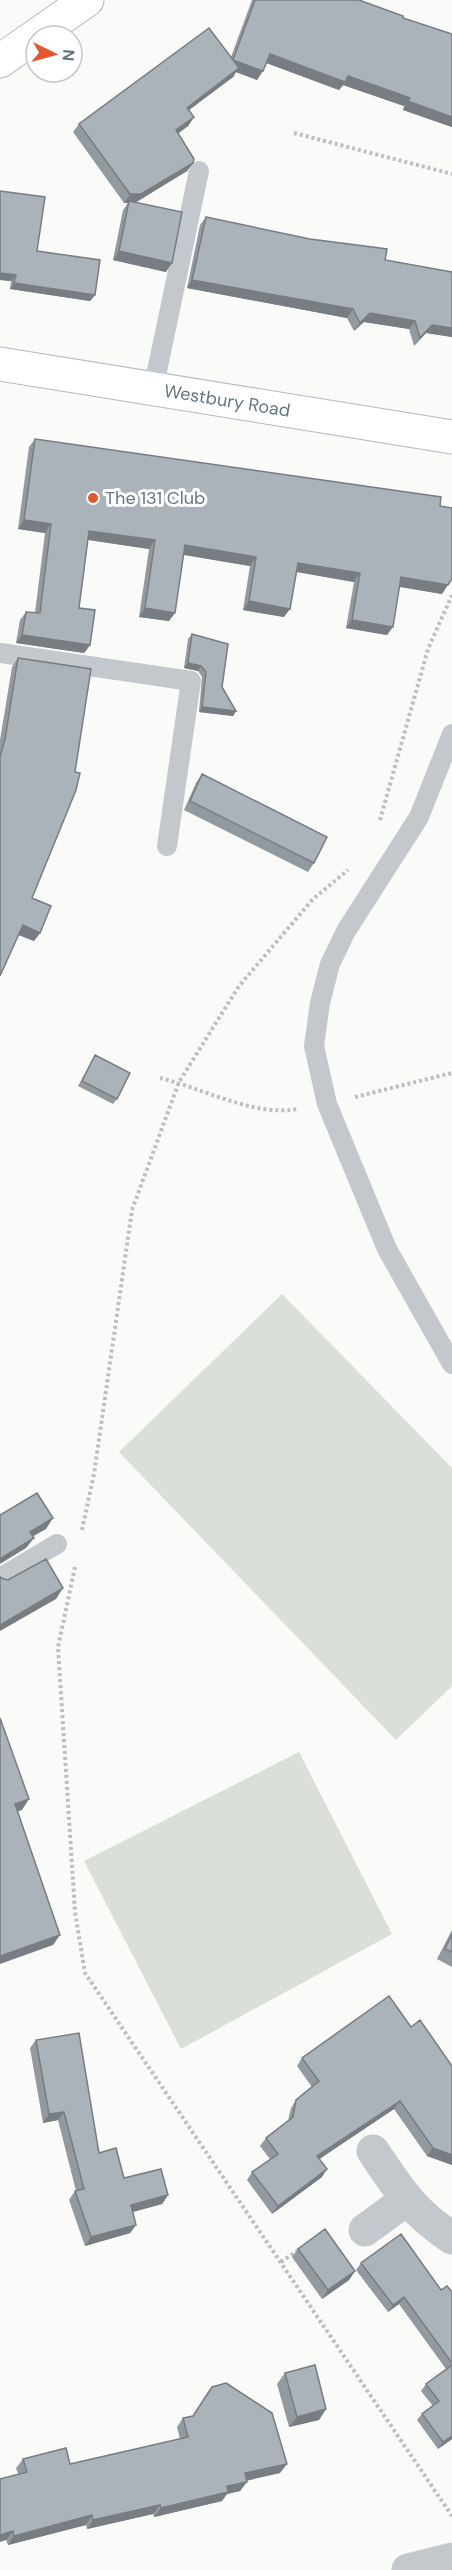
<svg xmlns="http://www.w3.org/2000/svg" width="452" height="2570" font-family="'DM Sans',sans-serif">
<rect width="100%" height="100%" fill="#fafaf8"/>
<path fill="#dadfd7" d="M282,1294L452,1468V1686L396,1740L119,1452Z
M299,1752L392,1934L181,2049L84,1861Z"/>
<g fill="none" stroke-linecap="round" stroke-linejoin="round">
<defs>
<g id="secondary">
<path id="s1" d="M0,364L452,437"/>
</g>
<path id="primary" d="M0,61L87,0"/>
</defs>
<use href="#secondary" stroke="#b3babf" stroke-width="35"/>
<use href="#primary" stroke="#b5babe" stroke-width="35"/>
<path stroke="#bbbfc2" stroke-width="4" stroke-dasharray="3 3" stroke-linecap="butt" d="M294,133L452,174
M380,820L428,649L452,595
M160,1078C203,1088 253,1117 298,1109
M355,1097L452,1073
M82,1530L94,1474L132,1210L179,1082L239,986L313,899L348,870
M75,1567L58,1647L75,1912L85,1973L452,2516
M281,2262L300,2249"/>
<path stroke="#c3c8cc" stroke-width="20" d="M153,390L199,171
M0,653L191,681L167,846
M452,734L419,817L346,931L330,964L320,1003L314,1046L327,1104L387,1249L452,1364
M0,1578L57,1544"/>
<path stroke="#c3c8cc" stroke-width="33" d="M373,2151C400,2191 412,2211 452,2238
M365,2230L406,2200
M408,2570L452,2559"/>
<use href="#secondary" stroke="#fff" stroke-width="33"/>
<use href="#primary" stroke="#fff" stroke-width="33"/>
</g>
<path fill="#929a9f" d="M252,0H359L403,18L452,34V127L403,110L404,106L343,85L339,90L266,63L257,80L236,72L233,77L189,110L194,117L188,126L178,133L193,163L187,171L135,202L166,272L113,260L123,210L128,203H124L73,132L79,124L231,57Z
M0,191L37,251L95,295L90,301L10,289L11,281L0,280Z
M206,217L385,260L452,272V271V337L426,333L414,346L409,329L364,322L354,331L347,318L187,288L200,225Z
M35,439L440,506L442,594L400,587L387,635L346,628L354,582L296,572L284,617L243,610L250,566L184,555L169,621L139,617L149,549L88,540L79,608L90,645L84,653L16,643L20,620L26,612L35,613L45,533L18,529L29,447Z
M192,634L236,711L233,716L199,712L202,677L198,671L184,668L188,639Z
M18,658L32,898L40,933L34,941L18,935L0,976V740L12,667Z
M202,774L314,863L308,872L184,810L196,783Z
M95,1055L117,1099L113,1104L78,1086Z
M452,1930V1967L437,1959Z
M389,1996L452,2165L427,2156L394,2109L319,2159L322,2177L272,2214L247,2180L252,2172L270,2159L260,2146L266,2138L288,2121L291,2108L296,2100L312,2087L297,2066L302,2058Z
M36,2040L99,2153L124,2178L168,2195L162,2204L133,2212L136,2225L130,2233L85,2246L69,2200L75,2191H76L58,2120L43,2123L30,2048Z
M298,2249L355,2271L349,2280L322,2299L292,2257Z
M361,2263L441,2290L452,2292V2439L438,2449L417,2420L422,2414L433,2406L421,2391L426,2384L446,2369L399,2304L388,2312L356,2270Z
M285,2373L326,2409L319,2420L289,2427L277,2384Z
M212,2387L280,2473L246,2481L240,2491L227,2494L222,2501L154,2517L153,2514L87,2529L86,2525L8,2545L6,2540L18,2474L16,2468L23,2459L70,2464L180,2439L177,2427L183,2418L193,2416Z"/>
<path fill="#777d82" d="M270,54L348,76L410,98L404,106L343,85L339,90L264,62Z
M233,60L263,71L257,80L236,72L233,77L181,116L187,108Z
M408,101L452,117V127L403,110Z
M194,117L188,126L171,139L176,130Z
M193,163L187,171L135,203H124L130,194Z
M119,251L172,263L166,272L113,260Z
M0,273L16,275L11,281L0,280Z
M192,280L353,309L347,318L187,288Z
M14,283L95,295L90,301L10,289Z
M370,313L415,321L409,329L364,322L354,331L360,323Z
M432,325L452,328V337L426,333L414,346L420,338Z
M24,520L51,524L45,533L18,529Z
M89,531L155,540L149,549L83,539Z
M185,545L256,557L250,566L179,554Z
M298,563L360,573L354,582L292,571Z
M401,577L448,585L442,594L395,586Z
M249,601L290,609L284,617L243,610Z
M145,608L175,613L169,621L139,617Z
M352,620L393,627L387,635L346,628Z
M22,635L90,645L84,653L16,643Z
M188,663L201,666L198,671L184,668Z
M202,707L236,711L233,716L199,712Z
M23,925L40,933L34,941L17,934Z
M53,1518L46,1529L23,1542L30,1532Z
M34,1538L26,1548L0,1564V1559Z
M63,1588L56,1599L0,1631V1625Z
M29,1799L22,1810L7,1815L15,1804Z
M60,1935L53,1945L0,1964V1956Z
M400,2101L394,2109L312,2164L317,2156Z
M64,2112L58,2120L43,2123L49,2114Z
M433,2148L452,2155V2165L427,2156Z
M327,2169L322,2177L272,2214L278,2206Z
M168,2195L162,2204L125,2214L131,2205Z
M136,2225L130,2233L85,2246L91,2237Z
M355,2271L349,2280L322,2299L328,2290Z
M404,2297L399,2304L388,2312L393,2305Z
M326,2409L319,2420L289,2427L297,2417Z
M452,2436V2439L438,2449L443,2442Z
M287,2464L280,2473L238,2482L245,2473Z
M247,2482L240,2491L227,2494L222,2501L154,2517L161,2508L227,2486Z
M160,2505L153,2514L87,2529L93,2520Z
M92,2515L86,2525L8,2545L14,2536Z
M13,2531L6,2540L0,2542V2535Z"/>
<path fill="#aab3b9" stroke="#777d82" stroke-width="1.5" d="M255,0H359L403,16V18L452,34V117L408,101L410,98L348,76L345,82L270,54L263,71L233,60L239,68L187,108L194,117L176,130L194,159L193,163L141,194H130L79,124L209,28L233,60Z
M0,191L45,197L37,251L100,260L95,295L14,283L16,275L0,273Z
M129,201L182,212L172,263L119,251Z
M206,217L310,239L387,249L385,260L452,272V328L432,325L420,338L415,321L370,313L360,323L353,309L192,280Z
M35,439L441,497L440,506L452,508V579L448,585L401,577L393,627L352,620L360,573L298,563L290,609L249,601L256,557L185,545L175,613L145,608L155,540L89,531L79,608L95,610L90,645L22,635L26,612L40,613L51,524L24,520Z
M192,634L228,644L222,687L236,711L202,707L206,672L201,666L188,663Z
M18,658L91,669L75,772L80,773L76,790L32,898L51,906L40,933L23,925L0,976V757L5,739Z
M202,774L327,837L314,863L190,801Z
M95,1055L130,1073L117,1099L82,1081Z
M37,1493L53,1518L30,1532L34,1538L0,1559V1515Z
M46,1559L63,1588L0,1625V1576L1,1578L8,1580Z
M0,1718L29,1799L15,1804L60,1935L0,1956Z
M452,1934V1952L445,1949Z
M389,1996L411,2027L420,2020L452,2066V2155L433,2148L400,2101L317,2156L327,2169L278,2206L252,2172L278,2154L266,2138L293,2117L296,2100L319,2081L302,2058Z
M79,2033L99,2153L116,2148L124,2178L161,2169L168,2195L131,2205L136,2225L91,2237L75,2191L84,2189L64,2112L49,2114L36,2040Z
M325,2229L355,2271L328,2290L298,2249Z
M401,2234L441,2290L447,2286L452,2292V2363L404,2297L393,2305L361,2263Z
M315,2365L326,2409L297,2417L285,2373Z
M452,2365V2436L443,2442L422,2414L439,2401L426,2384Z
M226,2383L272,2413L287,2464L245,2473L247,2482L227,2486L228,2492L161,2508L160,2505L93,2520L92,2515L14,2536L13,2531L0,2535V2479L27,2472L23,2459L66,2448L70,2464L188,2437L183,2418L193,2416L212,2387Z"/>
<circle fill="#e4572e" stroke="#fff" stroke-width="2" cx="93" cy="498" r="6"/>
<g text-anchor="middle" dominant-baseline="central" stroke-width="6" stroke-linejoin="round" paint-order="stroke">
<g font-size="18" fill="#657683" stroke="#fff">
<text stroke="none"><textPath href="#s1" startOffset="230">Westbury Road</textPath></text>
</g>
<g font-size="18" fill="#657683" stroke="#fff" text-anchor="start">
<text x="105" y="498">The 131 Club</text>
</g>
</g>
<g transform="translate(54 54) rotate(95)"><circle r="28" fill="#ffffff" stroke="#c1c8cd" stroke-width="1.5"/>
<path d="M0-4.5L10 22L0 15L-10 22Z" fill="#e4572e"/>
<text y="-9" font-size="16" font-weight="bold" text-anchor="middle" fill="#657683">N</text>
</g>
</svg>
